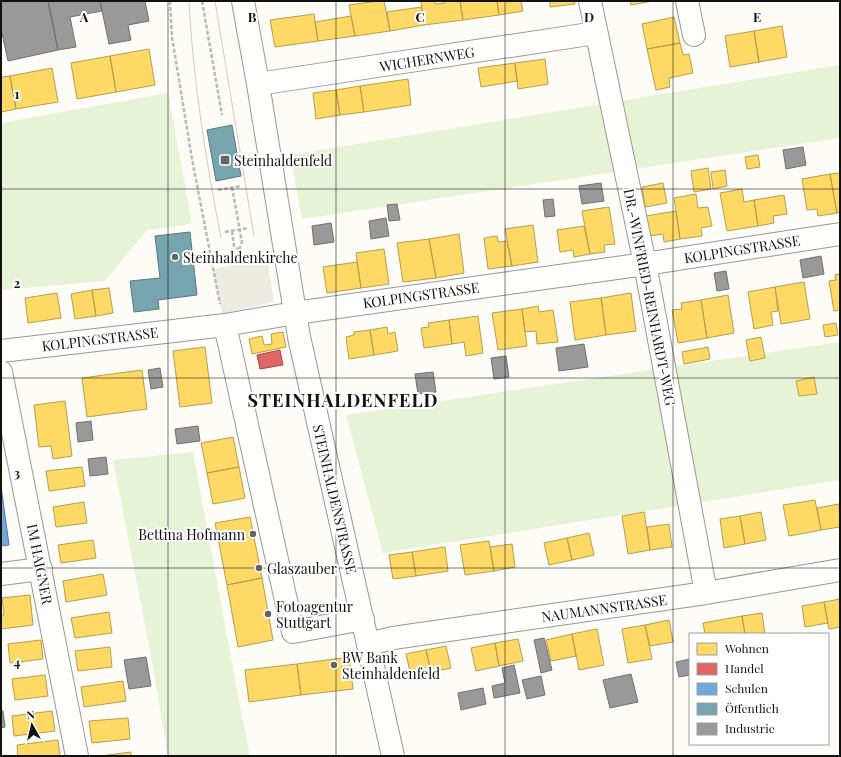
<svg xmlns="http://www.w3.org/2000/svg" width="841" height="757" font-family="'Playfair Display',serif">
<rect width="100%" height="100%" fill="#fdfcf7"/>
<path fill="#e7f3d7" d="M840,65V138L302,219L290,155Z
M168,93L192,224L147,230L105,281L1,290V123Z
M840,342V480L383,553L346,415Z
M193,452L239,701L250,756H168L150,651L113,460Z"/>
<path fill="#edebe2" d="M267,258L274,302L222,314L213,269Z"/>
<path fill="#ffd966" stroke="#b89d4c" d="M378,1H384L390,31L355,36L349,5Z
M421,1H434L435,4L445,3L444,1H460L463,20L424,25Z
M460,1H497L499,15L463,20Z
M497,1H521L523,11L499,15Z
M550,1H574L575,4L550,7Z
M630,1H653L631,5Z
M421,7L424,25L390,31L387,12Z
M314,14L318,41L275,47L270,20Z
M351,16L355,36L318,41L315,22Z
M674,17L680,43L647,49L642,24Z
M782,26L787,57L759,62L754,31Z
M754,31L759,62L730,67L725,36Z
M680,43L683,55L689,54L693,73L669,78L670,87L656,90L647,49Z
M149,49L155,85L116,92L110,56Z
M110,56L116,92L77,99L71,63Z
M545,59L548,84L518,89L515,63Z
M515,63L517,81L481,87L478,68Z
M52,68L58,102L16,109L10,76Z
M10,76L16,109L1,112V77Z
M408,79L411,105L364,112L360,86Z
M360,86L364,112L340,115L336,90Z
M336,90L340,115L316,119L313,93Z
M758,155L760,167L747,169L745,157Z
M708,168L711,189L694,192L691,171Z
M725,170L727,186L713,189L711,172Z
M840,173V212L837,213L830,174Z
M830,174L837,213L818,216L817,209L807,210L802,179Z
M663,183L667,203L645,207L642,187Z
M742,189L744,202L754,200L758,226L727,231L720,193Z
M696,194L698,208L708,207L712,226L701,228L702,236L680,239L674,198Z
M784,195L787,214L773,216L774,223L758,226L754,200Z
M609,207L615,244L604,245L605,252L590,254L582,211Z
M676,211L680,239L664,242L663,234L649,236L646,216Z
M533,225L538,262L512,266L505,229Z
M584,226L590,254L574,257L573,250L560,252L557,230Z
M459,234L464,273L436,278L429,239Z
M497,236L498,242L507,241L512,266L488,269L484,238Z
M429,239L436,278L403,282L397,243Z
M384,249L389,284L361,288L356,253Z
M357,262L361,288L327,293L323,267Z
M840,274V310L834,311L829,281L836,280L835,275Z
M804,282L810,319L781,324L775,287Z
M775,287L778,311L771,312L773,325L754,329L748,292Z
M109,288L113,313L96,316L92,290Z
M92,290L96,316L75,319L71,294Z
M57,293L61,318L28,323L25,298Z
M631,293L636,331L606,335L601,298Z
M728,295L734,333L707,338L701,300Z
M601,298L606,335L575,340L570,302Z
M701,300L707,338L678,343L672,310L682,309L681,303Z
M538,306L539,312L553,310L558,342L537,344L536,331L525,332L522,309Z
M522,309L527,346L498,350L492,313Z
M478,316L483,353L466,356L464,342L452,344L449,320Z
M449,320L452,344L424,348L421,328L429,327L428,323Z
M836,323L838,335L825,337L823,325Z
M387,327L388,334L395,332L398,351L374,355L370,330Z
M370,330L374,355L349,359L346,337L354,335V332Z
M283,332L286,347L252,354L249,339L262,336L264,345L272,344L271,334Z
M761,337L765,358L750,361L746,340Z
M205,347L212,403L180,407L173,351Z
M708,347L710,359L684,364L682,352Z
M142,370L147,409L87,417L82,378Z
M814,377L817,394L799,396L796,381Z
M65,401L72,456L53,459L51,446L39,447L34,405Z
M233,437L239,467L207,473L201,443Z
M82,467L85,486L49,491L46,471Z
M239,467L245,498L213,504L207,473Z
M815,500L821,530L789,536L783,505Z
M84,502L87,523L56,527L53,507Z
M839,504L840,527L821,530L817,508Z
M644,512L650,550L628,554L622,516Z
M761,512L766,540L745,544L740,516Z
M740,516L745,544L724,548L720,519Z
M250,517L262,578L227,585L215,523Z
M669,524L672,547L650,550L647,527Z
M589,533L594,555L572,560L567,538Z
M567,538L572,560L549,565L544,543Z
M93,540L96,558L61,563L58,545Z
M489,541L494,571L465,575L460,545Z
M512,544L515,567L494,571L490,547Z
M445,547L448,571L416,576L412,552Z
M412,552L416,576L393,579L389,555Z
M103,574L107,595L66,602L63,581Z
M262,578L273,640L238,647L227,585Z
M30,595L33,625L1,629V615H4L2,598Z
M840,599V627L829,629L824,602Z
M824,602L828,623L805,627L802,606Z
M109,612L112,633L75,638L71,618Z
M762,613L765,634H745L742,616Z
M742,616L745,634H705L703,623Z
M669,620L673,642L650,646L645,625Z
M645,625L652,659L628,663L622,629Z
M597,629L604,665L579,670L572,634Z
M572,634L576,656L551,661L546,640Z
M518,639L523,661L499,666L495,643Z
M41,640L43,659L10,663L8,644Z
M495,643L499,666L476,671L471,648Z
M446,646L451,668L431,672L426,650Z
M110,647L112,667L78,671L75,651Z
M426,650L431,672L411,676L406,654Z
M349,657L353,689L301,695L297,664Z
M297,664L301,695L249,702L245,670Z
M45,675L48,696L15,700L12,679Z
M123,681L126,701L84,707L81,687Z
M52,711L55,731L14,736L12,716Z
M128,718L130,739L92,743L89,721Z
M58,740L60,756H18L17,745Z
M131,752V756H100Z"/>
<path fill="#e06666" stroke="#a24c4c" d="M280,350L283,365L260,369L257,355Z"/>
<path fill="#6fa8dc" stroke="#537b9f" d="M1,486L9,545L1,546Z"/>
<path fill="#76a5af" stroke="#587980" d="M232,125L241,176L216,181L207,130Z
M190,232L197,295L158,300L159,309L134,312L130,281L160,278L155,236Z"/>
<path fill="#999" stroke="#707070" d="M1,1H48L58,50L8,61L1,29Z
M48,1H100L102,11L70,17L76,47L58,50Z
M100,1H145L149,21L128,25L131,40L109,44Z
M803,147L806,165L786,169L783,150Z
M601,183L604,201L582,204L579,186Z
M553,199L555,216L545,217L543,200Z
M397,204L400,220L389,221L387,205Z
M386,218L389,236L371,239L369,221Z
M331,223L334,242L314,245L312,226Z
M821,256L824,274L803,278L800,260Z
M726,271L729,289L717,291L714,273Z
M584,344L588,367L559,371L556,348Z
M506,356L509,377L494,379L491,358Z
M160,368L163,387L151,389L148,370Z
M433,372L436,392L418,394L415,374Z
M91,421L93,440L78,442L76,423Z
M198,426L200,441L177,444L175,429Z
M106,457L108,474L90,476L88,459Z
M544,638L552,670L541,673L534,640Z
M146,657L151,686L129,689L124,660Z
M690,659V675L679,677L676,662Z
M514,665L520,693L494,698L492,686L505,683L502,668Z
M631,674L638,702L610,708L603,680Z
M541,676L545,695L527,699L522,680Z
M483,688L486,704L461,710L458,693Z
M1,711H3L5,727L1,728Z"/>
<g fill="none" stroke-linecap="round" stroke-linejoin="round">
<defs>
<path id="minor" d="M243,1L258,84L299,337L393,756
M590,1L645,264L706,593
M687,1L694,35
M258,84L596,33
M225,325L293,632L363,619
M1,351L225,325L295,313L645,264L840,234
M1,372L77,756
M1,574L41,569
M368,644L393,638L706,593L840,570"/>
</defs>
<use href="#minor" stroke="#979795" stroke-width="24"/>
<path stroke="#b9b9b8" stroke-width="2.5" stroke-dasharray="4 2" stroke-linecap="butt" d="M170,1L172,37L192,159L220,304
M202,1L222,115
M232,187L242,242L239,250L242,263
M218,190L241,186
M232,231L234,246L239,250
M225,232L248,228"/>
<use href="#minor" stroke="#fffffe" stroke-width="22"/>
<path stroke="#d9c6c7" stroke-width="1" d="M189,1C193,81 206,160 221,238
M215,1L254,236"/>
</g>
<path fill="none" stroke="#111" stroke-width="1" stroke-opacity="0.55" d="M168,1V756M336,1V756M505,1V756M673,1V756M1,189H840M1,378H840M1,568H840"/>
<g fill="#646362" stroke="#fff" stroke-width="1.5">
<rect x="220" y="155" width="10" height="10" rx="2"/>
<circle cx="175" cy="257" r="4"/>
<circle cx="253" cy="534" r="4"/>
<circle cx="259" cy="568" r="4"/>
<circle cx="268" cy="614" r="4"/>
<circle cx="334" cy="665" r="4"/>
</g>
<g text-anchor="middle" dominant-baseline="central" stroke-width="4" stroke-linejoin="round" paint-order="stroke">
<g font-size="14" fill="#111" stroke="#fff">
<text transform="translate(427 59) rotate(-9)">WICHERNWEG</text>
<text transform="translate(742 249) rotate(-9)">KOLPINGSTRASSE</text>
<text transform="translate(421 295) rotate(-8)">KOLPINGSTRASSE</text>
<text transform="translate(650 297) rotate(79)">DR.-WINFRIED-REINHARDT-WEG</text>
<text transform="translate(100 339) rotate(-7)">KOLPINGSTRASSE</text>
<text transform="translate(335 499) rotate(77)">STEINHALDENSTRASSE</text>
<text transform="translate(40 564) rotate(79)">IM HAIGNER</text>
<text transform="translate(604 608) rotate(-8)">NAUMANNSTRASSE</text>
</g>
<g font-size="14" fill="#111" stroke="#fff" text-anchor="start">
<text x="234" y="160">Steinhaldenfeld</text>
<text x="183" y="257">Steinhaldenkirche</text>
<text x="245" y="534" text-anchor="end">Bettina Hofmann</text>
<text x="267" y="568">Glaszauber</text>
<text x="276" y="606">Fotoagentur<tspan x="276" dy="16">Stuttgart</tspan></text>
<text x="342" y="657">BW Bank<tspan x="342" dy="16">Steinhaldenfeld</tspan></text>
</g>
<g font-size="18" font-weight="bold" letter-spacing="1" fill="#111" stroke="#fff">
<text x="343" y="400">STEINHALDENFELD</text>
</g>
</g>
<g font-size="13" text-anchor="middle" font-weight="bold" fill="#111" stroke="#fff" stroke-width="4" stroke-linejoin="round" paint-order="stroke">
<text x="84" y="22">A</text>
<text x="252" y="22">B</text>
<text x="420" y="22">C</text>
<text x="589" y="22">D</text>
<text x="757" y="22">E</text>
<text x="17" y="99">1</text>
<text x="17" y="288">2</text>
<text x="17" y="478">3</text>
<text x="17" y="667">4</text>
</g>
<rect width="841" height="757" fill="none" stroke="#111111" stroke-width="4"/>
<rect x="689" y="633" width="140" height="112" fill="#ffffff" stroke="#a0a0a0"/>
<rect x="697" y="643" width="20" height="12" fill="#ffd966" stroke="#a0a0a0"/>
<text x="725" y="653" font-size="12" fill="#111111">Wohnen</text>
<rect x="697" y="663" width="20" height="12" fill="#e06666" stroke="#a0a0a0"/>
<text x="725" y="673" font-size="12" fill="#111111">Handel</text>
<rect x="697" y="683" width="20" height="12" fill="#6fa8dc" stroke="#a0a0a0"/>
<text x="725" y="693" font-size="12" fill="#111111">Schulen</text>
<rect x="697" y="703" width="20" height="12" fill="#76a5af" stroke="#a0a0a0"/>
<text x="725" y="713" font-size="12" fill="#111111">Öffentlich</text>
<rect x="697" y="723" width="20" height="12" fill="#999999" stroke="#a0a0a0"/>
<text x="725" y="733" font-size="12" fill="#111111">Industrie</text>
<g transform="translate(32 725) rotate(352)" stroke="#ffffff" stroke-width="3" paint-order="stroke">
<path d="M0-3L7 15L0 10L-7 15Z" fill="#111111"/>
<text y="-6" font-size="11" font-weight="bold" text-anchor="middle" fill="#111111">N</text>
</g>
</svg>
